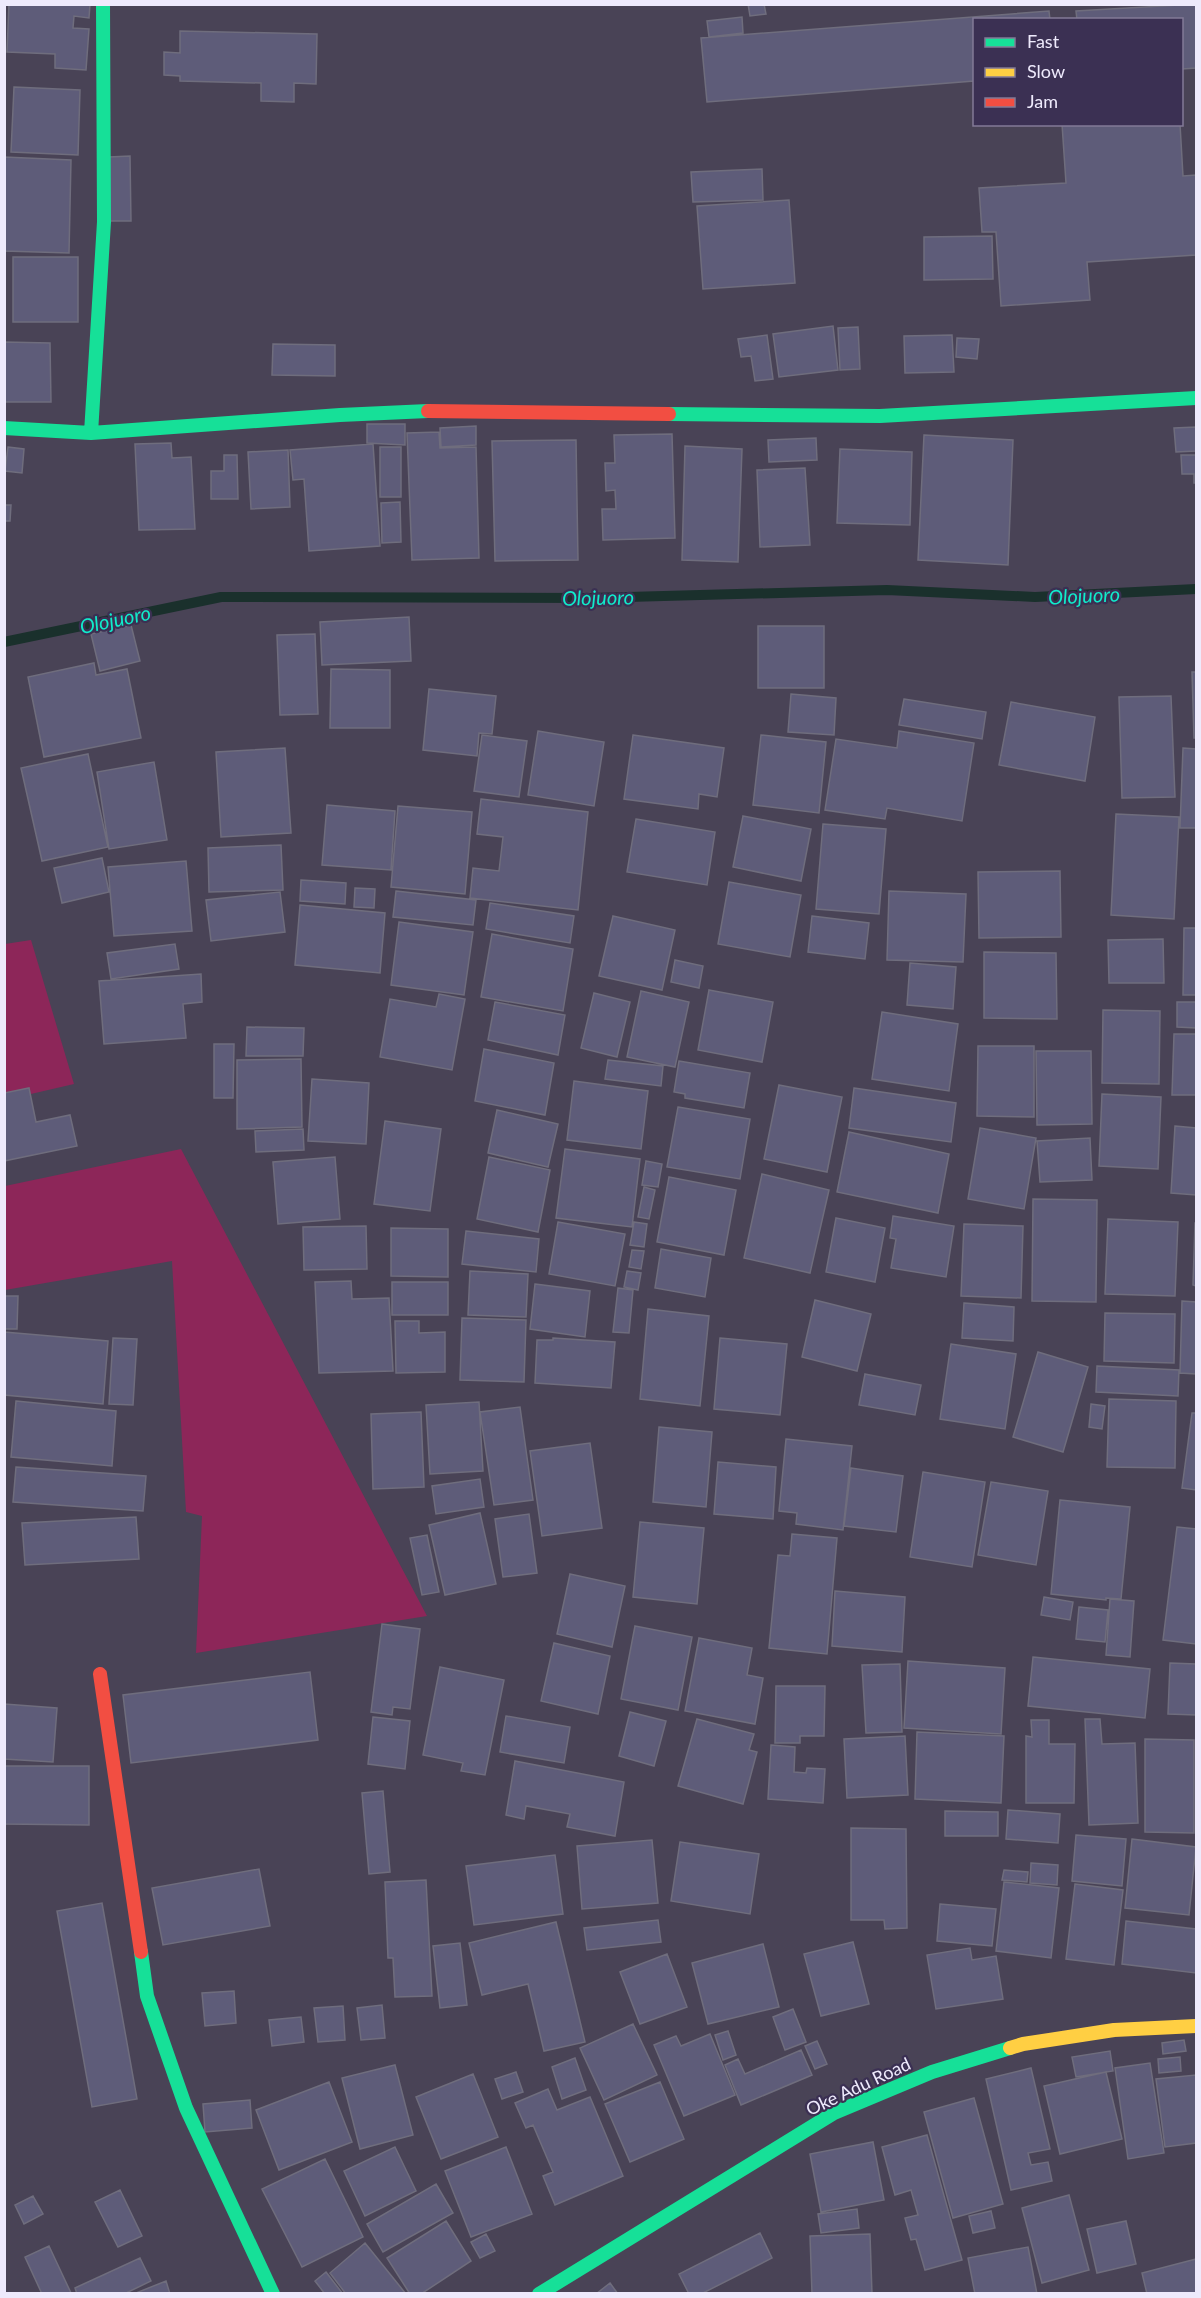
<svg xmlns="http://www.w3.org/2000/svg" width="1201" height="2298" font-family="Lato,sans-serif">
<rect width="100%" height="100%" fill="#494356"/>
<path fill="#8d2659" d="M31,940L74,1084L5,1100V944Z
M181,1149L427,1616L196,1653L202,1516L186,1512L172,1261L5,1290V1186Z"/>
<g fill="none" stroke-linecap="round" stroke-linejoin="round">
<path stroke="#1a302c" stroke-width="10" d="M4,642L221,597L591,598L887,590L1035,597L1196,589"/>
</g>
<path fill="#5e5c79" stroke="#6f6d7d" stroke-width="1.5" d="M9,4H90L89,18L74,16L73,28L89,29L86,70L55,68V54L7,52Z
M748,4H764L766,14L750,16Z
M1196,4V68L1182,69V20H1077L1076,11Z
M1049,11L1050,20H974V81L707,102L701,38Z
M742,17L743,33L709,37L707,21Z
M180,31L317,34L316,84L294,83V102L261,101V83L180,81V76L164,75V52L180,53Z
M14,87L80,90L78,155L11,152Z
M1062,124H1180L1183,176L1196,175V255L1087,262L1090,300L1001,306L996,232H982L979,188L1066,183Z
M130,156L131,221H110L109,157Z
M4,157L71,160L69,253L4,251Z
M762,169L763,200L693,202L691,172Z
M789,200L795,283L703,289L697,206Z
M992,236L993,279L924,280V237Z
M13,257H78V322H13Z
M833,326L838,370L779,377L773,334Z
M858,327L860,369L840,370L838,328Z
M767,335L773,379L755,381L751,356L741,357L738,339Z
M952,335L954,372L905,373L904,336Z
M957,338L979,339L977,359L956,357Z
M4,342L50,343L51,402H4Z
M273,344L335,345V376L272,375Z
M367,424H405V445L367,443Z
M476,426V445L441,447L440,428Z
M1196,427V451L1176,452L1174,428Z
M439,432L440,448L476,447L479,558L412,560L407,433Z
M672,434L675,538L603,540L602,509H616L615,490L606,491L605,463H615L614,435Z
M924,435L1013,440L1008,565L918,560Z
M816,438L817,460L769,462L768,440Z
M576,440L578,560L495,561L492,441Z
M171,443L172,458L191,457L195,529L139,530L135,444Z
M373,444L380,546L309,551L304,479L293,480L290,450Z
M685,446L742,449L738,562L682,560Z
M8,447L24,449L22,473L5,471Z
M380,447H401V497H380Z
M840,449L912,452L910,525L837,523Z
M288,450L290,507L251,509L248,452Z
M224,455H237L238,499H211V471H224Z
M1181,455H1196V483H1194V474H1182Z
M805,468L810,545L760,547L757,470Z
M400,502L401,542L382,543L381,503Z
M4,505H11L10,521H4Z
M409,617L411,661L322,665L320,622Z
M131,625L140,661L100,671L91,634Z
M758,626H824V688H758Z
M315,634L318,714L280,715L277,635Z
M94,663L96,675L127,669L141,738L44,757L28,677Z
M331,669L390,670V728H330Z
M1192,672H1196V738H1194Z
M429,689L496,696L492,734L479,733L477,756L423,750Z
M791,694L836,698L834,735L788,732Z
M1171,696L1175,797L1122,798L1119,697Z
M904,699L986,712L982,739L899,725Z
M1011,702L1095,717L1085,781L999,765Z
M538,731L604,742L594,806L528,795Z
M899,731L974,743L962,821L887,808L885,819L825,810L836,739L897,748Z
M482,735L527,741L519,797L474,791Z
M633,735L724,748L717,797L699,794L698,809L624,799Z
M761,735L826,742L819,813L753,805Z
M285,748L291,833L221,837L216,752Z
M1183,748L1196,749V828H1180Z
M88,754L108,847L42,861L21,768Z
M154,762L167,840L109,849L97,772Z
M481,799L588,812L578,910L470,898L473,868L499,871L503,837L477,834Z
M327,805L395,811L391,870L322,865Z
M398,806L472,812L465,894L391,887Z
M1116,814L1179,817L1174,919L1111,915Z
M743,816L811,829L801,881L733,867Z
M636,819L715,832L707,885L627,872Z
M823,824L886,829L879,914L816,909Z
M281,845L283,890L209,892L208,848Z
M102,858L109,892L62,903L54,868Z
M186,861L192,931L114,936L108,867Z
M1060,871L1061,937L979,938L978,872Z
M301,880L346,883L345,904L300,901Z
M729,882L801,895L790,957L718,944Z
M355,888L375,889L374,908L354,907Z
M396,891L476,900L473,925L393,917Z
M889,891L966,894L963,962L887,960Z
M280,892L285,932L211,941L206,900Z
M490,903L574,916L570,943L486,929Z
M300,905L385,913L380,973L295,965Z
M613,916L675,930L662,990L599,976Z
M812,916L869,923L865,959L808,952Z
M399,922L473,932L464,995L391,985Z
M1184,928H1196V995H1183Z
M492,934L573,949L563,1011L481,997Z
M1163,939L1164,983H1109L1108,940Z
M175,944L179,969L111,979L107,953Z
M984,952L1056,953L1057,1019L984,1018Z
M675,960L703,966L699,988L671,982Z
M910,963L956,967L953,1009L907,1005Z
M201,974L202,1002L183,1004L186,1038L104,1044L99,981Z
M709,990L773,1002L762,1062L698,1050Z
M641,991L689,1002L675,1067L627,1057Z
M594,993L630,1002L617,1057L581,1048Z
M439,994L465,999L452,1070L380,1057L390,999L436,1007Z
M495,1002L565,1015L558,1055L488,1040Z
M1177,1002H1196V1028L1177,1027Z
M1103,1010L1160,1011L1159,1084L1102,1083Z
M882,1012L958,1024L949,1091L872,1079Z
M247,1027L304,1028L303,1056H246Z
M1174,1034H1196V1095H1172Z
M214,1044H234L233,1098H214Z
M978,1046H1034V1117L977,1116Z
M484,1049L554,1063L545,1115L475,1101Z
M1036,1051H1091L1092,1124L1037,1125Z
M301,1059L302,1127L237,1129V1060Z
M608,1060L663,1066L661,1086L605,1079Z
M679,1061L750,1073L744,1108L685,1098V1094L674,1092Z
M312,1079L369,1083L366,1144L308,1141Z
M574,1081L648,1091L641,1149L567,1140Z
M779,1085L842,1097L827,1172L764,1159Z
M29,1088L36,1122L70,1115L77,1146L4,1161V1093Z
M854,1088L956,1103L951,1142L849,1128Z
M1102,1094L1161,1097L1158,1169L1099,1166Z
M678,1107L750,1119L740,1179L667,1167Z
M497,1110L558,1124L548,1167L488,1153Z
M385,1121L441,1129L430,1211L374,1204Z
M1175,1126L1196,1128V1195L1171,1193Z
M980,1128L1036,1138L1024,1209L968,1199Z
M303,1129L304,1150L256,1152L255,1131Z
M849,1132L949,1154L938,1213L837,1192Z
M1090,1138L1092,1180L1040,1182L1037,1141Z
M565,1149L640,1159L632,1227L556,1218Z
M335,1157L340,1219L278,1224L273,1162Z
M489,1157L550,1170L538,1232L477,1219Z
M646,1161L662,1164L658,1187L642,1185Z
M762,1174L829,1190L810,1273L744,1258Z
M669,1177L736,1190L724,1255L657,1242Z
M644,1187L655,1190L649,1219L638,1217Z
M1033,1199L1097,1200L1096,1302L1032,1301Z
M893,1216L954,1226L946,1277L891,1268L896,1239L890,1238Z
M836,1218L885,1228L875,1282L826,1272Z
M1108,1219L1178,1222L1175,1296L1105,1294Z
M558,1222L625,1234L615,1286L549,1274Z
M634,1222L647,1224L644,1247L630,1245Z
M1195,1223H1196V1286L1193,1285Z
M964,1224L1023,1226L1021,1298L961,1296Z
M366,1226L367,1269L304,1270L303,1227Z
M391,1228L448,1229V1277L391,1276Z
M466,1231L539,1239L536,1272L462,1264Z
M661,1249L711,1258L705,1297L655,1288Z
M632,1250L644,1251L641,1269L629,1267Z
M470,1271L528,1274L526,1317L468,1315Z
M627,1271L641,1273L638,1290L624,1287Z
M351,1281L352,1299L389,1298L393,1371L319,1373L315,1282Z
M392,1282H448V1315H392Z
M535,1284L590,1291L585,1337L530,1329Z
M618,1288L633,1290L629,1333L613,1332Z
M4,1296H18L17,1329H4Z
M815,1300L871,1314L857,1371L802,1357Z
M1182,1301L1196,1302V1374L1180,1373Z
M964,1303L1014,1307L1013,1341L962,1338Z
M648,1309L709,1316L700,1406L640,1399Z
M1105,1313L1175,1314L1174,1363L1104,1361Z
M462,1318L526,1320L524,1382L460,1380Z
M395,1321H419V1333L445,1332V1372L396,1373Z
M4,1332L108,1341L103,1404L4,1395Z
M113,1338L137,1339L133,1405L109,1404Z
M553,1338L615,1342L611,1388L535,1383L537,1340H553Z
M720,1338L787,1344L780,1415L714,1409Z
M951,1344L1016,1354L1005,1429L940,1419Z
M1038,1352L1088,1367L1063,1452L1013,1437Z
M1097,1366L1179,1370L1178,1396L1096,1392Z
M865,1374L921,1385L915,1415L859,1405Z
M1109,1399L1176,1401L1175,1468L1107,1467Z
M16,1401L116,1411L112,1466L11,1457Z
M479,1402L483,1471L430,1474L426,1405Z
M1091,1404L1105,1406L1102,1429L1089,1427Z
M520,1407L533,1500L494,1505L480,1412Z
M421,1412L424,1487L373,1489L371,1414Z
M1192,1413H1196V1490L1182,1488Z
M659,1427L712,1432L706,1507L653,1502Z
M786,1439L852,1446L843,1530L796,1524L797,1513L779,1511Z
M590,1443L602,1528L542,1536L530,1451Z
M718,1462L776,1467L773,1519L714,1514Z
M16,1467L146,1476L143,1511L13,1502Z
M851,1468L903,1476L896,1532L844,1526Z
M923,1472L985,1482L972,1567L910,1557Z
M480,1479L484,1507L436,1514L432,1486Z
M991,1482L1048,1491L1036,1565L978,1555Z
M1060,1500L1130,1507L1121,1599L1106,1598V1600L1051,1594Z
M480,1513L496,1584L445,1595L429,1525Z
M529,1514L537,1573L503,1577L495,1519Z
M136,1517L139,1559L25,1565L22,1523Z
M640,1522L704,1528L697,1604L633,1597Z
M1177,1527L1196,1529V1644L1163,1640Z
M792,1534L837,1538L827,1654L769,1648L778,1555L790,1556Z
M427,1535L439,1592L422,1595L410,1538Z
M570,1574L625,1586L612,1647L557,1634Z
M835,1591L905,1597L902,1652L832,1646Z
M1044,1597L1073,1602L1070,1620L1041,1615Z
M1110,1599L1134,1601L1130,1657L1106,1655Z
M1079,1607L1108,1610L1105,1642L1076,1639Z
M382,1624L420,1629L410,1709L393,1707L392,1715L371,1712Z
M635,1626L692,1637L678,1710L621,1699Z
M699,1638L752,1648L747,1675L763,1678L755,1724L685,1711Z
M554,1643L610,1656L598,1714L541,1701Z
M1033,1657L1150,1669L1145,1718L1028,1706Z
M908,1661L1005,1668L1001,1734L904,1728Z
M1170,1663L1196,1664V1715L1168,1714Z
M900,1664L902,1732L866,1733L862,1665Z
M440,1667L504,1680L485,1775L461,1771L463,1763L423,1755Z
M310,1672L318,1740L131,1763L123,1695Z
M776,1686H825L824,1736H800V1743H775Z
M4,1704L57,1708L53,1762L4,1759Z
M630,1712L666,1721L654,1766L619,1756Z
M506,1716L570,1727L564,1763L500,1752Z
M373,1717L410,1721L405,1769L368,1764Z
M697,1719L754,1734L749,1750L757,1752L743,1804L678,1786Z
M1085,1719H1100L1102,1744L1135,1743L1138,1823L1089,1825Z
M1031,1720H1049V1744H1075L1074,1803H1026V1736L1032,1737Z
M917,1732L1004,1736L1001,1803L915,1799Z
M905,1736L908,1795L847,1798L844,1739Z
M1145,1739L1194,1740V1833L1145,1832Z
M771,1745L795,1747L794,1772L806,1773L807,1768L825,1769L823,1803L768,1799Z
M515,1761L624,1782L615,1836L567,1827L570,1814L526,1806L524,1819L506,1815Z
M4,1766H89V1825L4,1824Z
M383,1791L390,1872L369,1874L362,1793Z
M1008,1810L1060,1814L1058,1843L1006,1839Z
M945,1811L998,1812V1836H945Z
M851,1828L906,1829L907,1928L885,1929L884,1920H851Z
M1076,1835L1126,1839L1122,1886L1072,1881Z
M1132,1839L1196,1847L1189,1915L1125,1908Z
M652,1840L658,1903L582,1909L577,1846Z
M680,1842L759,1854L750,1914L671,1901Z
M555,1855L563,1914L474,1925L466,1866Z
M1031,1863L1058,1865L1057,1885L1030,1883Z
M259,1869L270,1926L163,1945L152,1888Z
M1004,1870L1028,1872L1027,1882L1002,1880Z
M426,1880L432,1996L395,1997L393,1958H388L385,1882Z
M1004,1882L1059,1888L1051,1958L996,1951Z
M1075,1884L1123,1890L1114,1965L1066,1959Z
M102,1903L137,2099L92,2107L57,1911Z
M940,1904L996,1909L992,1946L937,1941Z
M658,1920L661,1942L587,1950L584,1928Z
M1126,1921L1196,1929V1973L1122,1964Z
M556,1922L585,2042L544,2051L528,1984L482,1995L469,1943Z
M853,1942L869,2004L821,2016L804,1954Z
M460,1943L467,2005L440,2008L433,1946Z
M763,1944L779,2007L708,2024L692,1963Z
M970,1948L972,1960L996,1956L1003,1999L936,2009L927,1955Z
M667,1954L687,2007L640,2024L620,1972Z
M234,1991L236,2023L205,2026L202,1993Z
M382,2005L385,2038L361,2040L357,2008Z
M343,2006L345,2040L318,2042L314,2008Z
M793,2009L806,2042L785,2050L773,2017Z
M301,2017L304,2042L272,2046L269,2020Z
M633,2024L657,2075L604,2100L580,2048Z
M728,2031L736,2055L723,2060L715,2035Z
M710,2034L735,2095L684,2116L654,2045L676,2036L681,2046Z
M1184,2040L1186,2051L1163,2054L1162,2043Z
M817,2041L827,2064L815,2069L805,2046Z
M801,2050L812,2075L741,2105L725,2065L738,2059L745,2074Z
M1110,2051L1113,2071L1076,2077L1072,2057Z
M1180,2057L1181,2071L1159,2073L1158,2059Z
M575,2058L586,2090L562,2099L552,2067Z
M1150,2063L1164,2153L1128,2159L1115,2068Z
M395,2065L413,2135L360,2149L342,2078Z
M1031,2068L1050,2149L1028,2153L1031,2165L1048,2162L1052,2181L1011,2190L986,2079Z
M516,2072L523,2092L502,2099L495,2079Z
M1106,2072L1122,2139L1060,2154L1044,2086Z
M473,2074L498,2137L441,2159L416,2097Z
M1196,2075V2143L1165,2147L1156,2079Z
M329,2082L352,2142L279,2170L256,2110Z
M660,2082L684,2139L630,2162L605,2104Z
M548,2089L557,2110L590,2097L623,2176L555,2205L543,2176L553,2172L533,2125L526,2128L515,2103Z
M974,2098L1003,2204L953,2218L924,2112Z
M250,2100L252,2128L205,2132L203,2104Z
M927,2135L962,2260L925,2270L916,2239L911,2240L905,2218L918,2215L911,2190L895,2195L882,2147Z
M873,2142L884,2200L821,2212L810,2154Z
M395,2147L416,2191L365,2216L344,2171Z
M506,2147L532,2214L471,2237L445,2171Z
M325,2159L363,2237L302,2267L262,2189Z
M436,2184L453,2213L383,2252L367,2224Z
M120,2190L142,2236L118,2247L95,2202Z
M1069,2195L1089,2270L1042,2283L1022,2208Z
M33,2196L43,2214L24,2224L15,2205Z
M857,2209L859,2228L821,2233L818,2214Z
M991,2211L995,2228L973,2233L969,2216Z
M446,2221L471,2261L421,2294H410L387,2258Z
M1126,2221L1136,2264L1097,2273L1087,2229Z
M760,2233L772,2258L701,2294H689L679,2274Z
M486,2234L495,2251L480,2258L471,2242Z
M870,2234L872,2294H812L810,2236Z
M365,2243L398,2284L406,2294H346L330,2273Z
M49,2246L71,2293L69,2294H42L25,2257Z
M1028,2247L1037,2294H975L968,2258Z
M140,2258L151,2281L124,2294H77L75,2288Z
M1196,2259V2294H1147L1142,2273Z
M326,2272L343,2294H325L315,2281Z
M166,2281L170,2294H136V2293Z
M610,2283L618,2294H596Z"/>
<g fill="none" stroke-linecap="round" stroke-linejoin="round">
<path stroke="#16e098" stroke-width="14" d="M669,414L880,416L1196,398
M4,428L91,433L340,415L428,411
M91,433L104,222L103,4
M141,1952L147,1996L186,2108L273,2294
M539,2294L834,2113L932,2072L1010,2048"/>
<path stroke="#ffcf43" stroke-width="14" d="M1010,2048L1023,2044L1114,2030L1196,2026"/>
<path stroke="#f24e42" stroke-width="14" d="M428,411L669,414
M100,1674L141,1952"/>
</g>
<g text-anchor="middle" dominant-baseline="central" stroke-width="4.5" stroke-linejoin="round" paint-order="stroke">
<g font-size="18" fill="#eeeafc" stroke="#3b3053">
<text transform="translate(858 2086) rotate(-25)">Oke Adu Road</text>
</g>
<g font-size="20" font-style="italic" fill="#11eccb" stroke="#3b3053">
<text transform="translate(1084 595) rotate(-3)">Olojuoro</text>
<text transform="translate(598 597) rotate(-1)">Olojuoro</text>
<text transform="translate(115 619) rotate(-12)">Olojuoro</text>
</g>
</g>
<rect width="1201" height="2298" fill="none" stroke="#eeeafc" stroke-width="12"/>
<rect x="973" y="18" width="210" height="108" fill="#3b3053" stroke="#837a97" stroke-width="1.5"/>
<rect x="985" y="38" width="30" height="9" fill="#16e098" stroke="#837a97" stroke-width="1.5"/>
<text x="1027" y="48" font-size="18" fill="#eeeafc">Fast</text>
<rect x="985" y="68" width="30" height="9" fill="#ffcf43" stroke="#837a97" stroke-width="1.5"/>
<text x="1027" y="78" font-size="18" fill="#eeeafc">Slow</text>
<rect x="985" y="98" width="30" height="9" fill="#f24e42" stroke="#837a97" stroke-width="1.5"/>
<text x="1027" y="108" font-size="18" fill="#eeeafc">Jam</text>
</svg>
